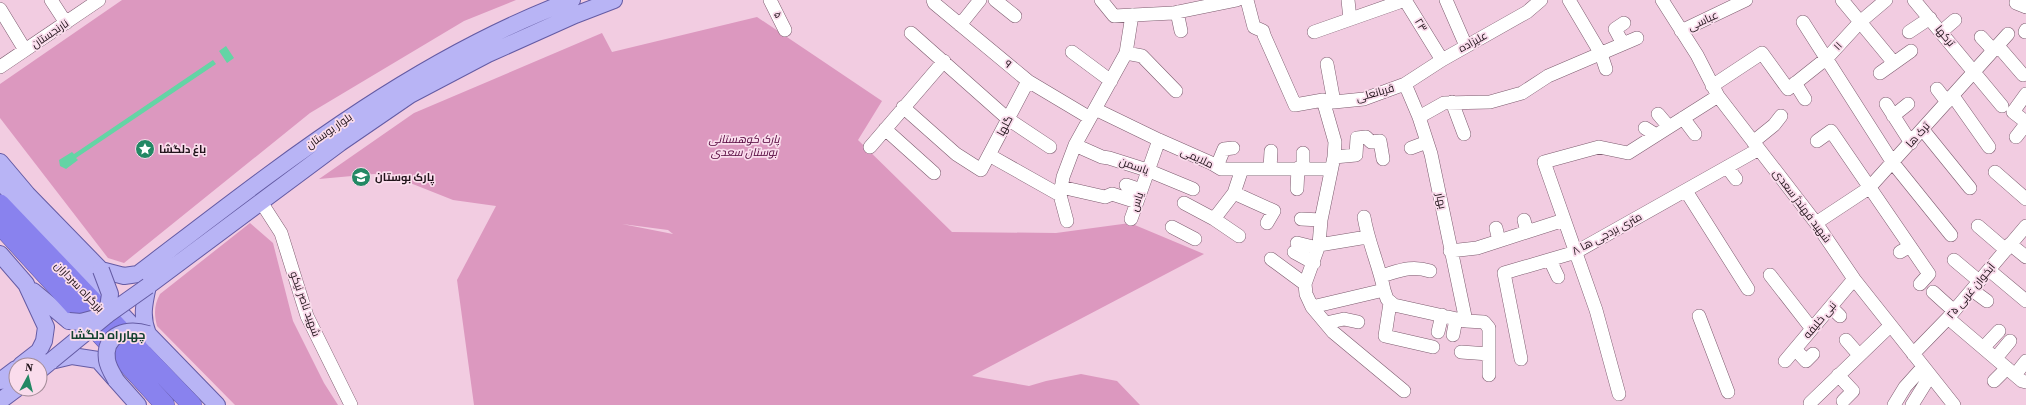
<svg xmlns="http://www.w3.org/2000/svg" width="2026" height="405" font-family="'Source Serif 4',Cairo,serif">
<rect width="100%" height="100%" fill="#f2cce1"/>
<path fill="#dc98bf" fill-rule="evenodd" d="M122,0H516L464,21L310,113L124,263L108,258L0,118V84Z
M757,17L882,101L858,140L952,232L1056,233L1130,223L1204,254L972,376L1029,386L1046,381L1081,374L1117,381L1140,405H474L457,280L496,206L453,200L385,173L319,179L414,113L602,33L612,52ZM622,224L668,230L673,234Z
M250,223L273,243L293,321L324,383L338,405H235L157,326C154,314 154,305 160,294Z"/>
<path fill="#64d4a5" d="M226,46L234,58L227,63L219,51Z
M213,60L216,64L76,158L78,160L66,169L60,166L59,160L72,152L74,154Z"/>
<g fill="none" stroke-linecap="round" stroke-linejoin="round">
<defs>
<path id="minor" d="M51,0L66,23
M770,0L785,30
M933,0L934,3L1028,81L1090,118
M995,0L1015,16
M1101,0L1114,16L1173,13L1237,0
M1247,0L1254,27L1263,31L1264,35L1295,105L1323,100L1335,142L1334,157L1321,220L1319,245L1305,284L1306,294L1312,307L1333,332L1404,391
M1348,0L1350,19
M1446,0L1466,46
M1569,0L1601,54L1606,69
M1662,0L1697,55L1718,96L1816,223L1854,279L1954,405
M1842,0L1894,63
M1914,0L2002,106
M2016,3L2026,7
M0,9L25,50
M1177,12L1181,31
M1803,22L1893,163L1951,235
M960,25L980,0
M1681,31L1746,0
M1314,32L1405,0L1442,60
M1909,32L1930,18
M1941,32L1955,20
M2025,32L2026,30
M911,33L1008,119L1050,147
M1981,37L1993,50
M1623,44L1615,29L1624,23
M1998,46L2023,75
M1072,52L1111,81
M1126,53L1142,56L1176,91
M1327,64L1334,102L1364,99L1405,84L1442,60L1527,12L1541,0
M0,67L99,0
M1880,73L1911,51
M1795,83L1805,99
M1405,84L1419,117L1431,154L1466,321
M1712,86L1762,53L1788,89L1827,58L1860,22L1886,0
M1937,89L1947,102
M2026,94L2013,112L2026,122
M1953,96L1989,147
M1452,102L1464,134
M1886,104L1911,143
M903,107L956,154L981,170L1028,81
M1095,109L1159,140L1211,163L1221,169H1331
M1658,114L1669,127
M1893,116L1908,104
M1419,117L1444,103L1490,102L1522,93L1548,76L1637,38
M1683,118L1695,134
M1645,128L1656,135
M885,129L934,173
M1923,130L1970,188
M2016,137L2026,124
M1817,141L1831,131L1929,274L1920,284
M1753,142L1774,125L1781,116
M1075,145L1102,157L1109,158L1147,170L1193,189
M870,147L944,61
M1411,148L1427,142
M989,155L1060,195
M1334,157L1356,155L1357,138L1366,137L1371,142L1380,141L1383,159
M1217,166L1224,149L1233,148
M1727,167L1736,179
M1303,168V153
M1270,169L1271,151
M1995,172L2026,199
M1126,185L1141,190
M1061,187L1105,197L1112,194L1137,202
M1297,189L1298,168
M1686,191L1748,289
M1234,193L1274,211L1267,223
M261,202L281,233L307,316L351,405
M1184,203L1214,219L1239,236
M1364,217C1368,242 1379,265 1384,290
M1131,219L1159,140
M1214,219L1234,193L1242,169
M1301,219L1321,220
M1524,220L1527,232
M1067,221L1060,195L1063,177L1075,145L1126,53L1132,15
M1816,223L1869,188L2008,34
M1978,226L2006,250
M1172,227L1195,239
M1496,228L1499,241
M1297,243L1317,248
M2010,244L2026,257
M1319,245L1367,237
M1450,251L1477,248L1564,220
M1294,252L1314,263
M1900,252L1910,246
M1271,259L1305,284
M1550,260L1558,277
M1954,260L1979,281
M1989,270L2026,301
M1770,275L1812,329
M1381,276C1399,271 1411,265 1430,271
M1972,290L1987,301
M1933,292L1954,311
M1390,303L1385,336L1433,347
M1312,307L1384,290L1387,299L1394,305L1466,321L1484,322L1489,328V375
M1831,307L1840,316
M1699,316L1728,392
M1948,318L2022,381L2026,382
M1326,323L1344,319L1358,322
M1438,332L1442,315
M1453,335L1456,319
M1846,340L1859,355
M1984,347L1999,331
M1795,349L1806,361L1813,354
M1461,352L1489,354
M1913,354L1948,318L2026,226
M1996,358L2010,341
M1521,359L1504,273L1576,252L1759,149
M1785,361L1854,279
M1838,375L1853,391L1843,401
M2015,375L2026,361
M1994,381L2007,368
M1619,394L1596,310L1544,162L1599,147L1628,153L1718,96
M1810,403L1890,326
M1894,405L1905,387L1923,367
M1912,405L1930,376"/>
<path id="major" d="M0,162L27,194L101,270L124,276L138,274C276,169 408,62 572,0
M0,181L92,283L146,340
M0,254L26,284L46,327L44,341L39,351L21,365
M33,291L69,321
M40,370L51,361L72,356L98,360L138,405
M0,381L16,369
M0,401L16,389
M217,405L148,334C141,317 144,304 148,286L340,143L410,95L488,54L575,15L614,0"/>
<path id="highway" d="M0,204L192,405
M0,225L165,405"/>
</defs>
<use href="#minor" stroke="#7d5c6f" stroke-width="14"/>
<use href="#major" stroke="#645ba4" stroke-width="18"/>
<use href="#highway" stroke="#645ba4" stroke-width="20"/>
<use href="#minor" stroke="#fff" stroke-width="13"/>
<use href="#major" stroke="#b8b4f5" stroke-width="16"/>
<use href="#highway" stroke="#8982ee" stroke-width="19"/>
<defs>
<path id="major-bridge" d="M69,321L81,322L107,315L110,294L101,270
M51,361L107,315L148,286
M116,380C112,373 108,367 107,360C103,333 128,328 148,334"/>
</defs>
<use href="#major-bridge" stroke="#645ba4" stroke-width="18" stroke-linecap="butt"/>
<use href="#major-bridge" stroke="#b8b4f5" stroke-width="16"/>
</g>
<defs>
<symbol id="sight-disc" viewBox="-11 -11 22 22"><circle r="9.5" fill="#238864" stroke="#fadcec"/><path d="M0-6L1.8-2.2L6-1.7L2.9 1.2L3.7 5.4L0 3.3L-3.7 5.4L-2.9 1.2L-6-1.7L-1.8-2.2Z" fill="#fff"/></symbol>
<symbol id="school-disc" viewBox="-11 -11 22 22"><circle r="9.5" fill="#238864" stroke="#fadcec"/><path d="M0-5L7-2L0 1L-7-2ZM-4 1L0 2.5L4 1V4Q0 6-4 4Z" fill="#fff"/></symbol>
</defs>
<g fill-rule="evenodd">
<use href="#sight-disc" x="134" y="138" width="22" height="22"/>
<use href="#school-disc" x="350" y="166" width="22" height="22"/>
</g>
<g text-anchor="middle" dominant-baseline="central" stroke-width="3.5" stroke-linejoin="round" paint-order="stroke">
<g font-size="11" fill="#20131a" stroke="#fadcec">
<text transform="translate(778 15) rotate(64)">۵</text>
<text transform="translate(1703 21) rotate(-25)">عباسی</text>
<text transform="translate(1421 25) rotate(58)">۲۳</text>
<text transform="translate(50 34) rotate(-34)">نارنجستان</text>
<text transform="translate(1945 36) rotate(50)">ترکها</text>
<text transform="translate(1473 42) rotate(-29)">علیزاده</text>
<text transform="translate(1838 46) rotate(-47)">۱۱</text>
<text transform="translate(1008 64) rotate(39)">۹</text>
<text transform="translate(1375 93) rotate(-16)">قربانعلی</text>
<text transform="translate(1005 126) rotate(-62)">گلها</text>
<text transform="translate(329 131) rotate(-35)">بلوار بوستان</text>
<text transform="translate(1918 135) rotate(-48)">ترک ها</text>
<text transform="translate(1197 158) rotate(25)">ملایمی</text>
<text transform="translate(1134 166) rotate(19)">یاسمن</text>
<text transform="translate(1441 201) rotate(78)">بهار</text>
<text transform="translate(1137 202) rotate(-72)">یاس</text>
<text transform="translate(1802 206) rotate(53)">شهید فهندژ سعدی</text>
<text transform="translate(1607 234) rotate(-28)">۸ متری بردجی ها</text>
<text transform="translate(79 287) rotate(46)">بزرگراه سرداران</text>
<text transform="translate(1971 291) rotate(-50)">آبخوان غربی ۲۵</text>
<text transform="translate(305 304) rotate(70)">شهید ناصر نیکو</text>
<text transform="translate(1820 320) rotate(-50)">نبی خلیفه</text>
</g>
<g font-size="11" font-style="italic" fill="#500039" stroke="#fadcec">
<text x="744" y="139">پارک کوهستانی<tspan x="744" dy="13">بوستان سعدی</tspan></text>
</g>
<g font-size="11" font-weight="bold" fill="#20131a" stroke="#fadcec" text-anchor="start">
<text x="159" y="149">باغ دلگشا</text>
<text x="375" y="177">پارک بوستان</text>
</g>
<g font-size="12" font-weight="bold" fill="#134230" stroke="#fadcec">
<text x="108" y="335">چهارراه دلگشا</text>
</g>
</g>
<g transform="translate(28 377) rotate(7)"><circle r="19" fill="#fadcec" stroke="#a38c98"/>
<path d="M0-3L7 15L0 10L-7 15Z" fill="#238864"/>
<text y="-6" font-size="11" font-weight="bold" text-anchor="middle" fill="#20131a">N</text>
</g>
</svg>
